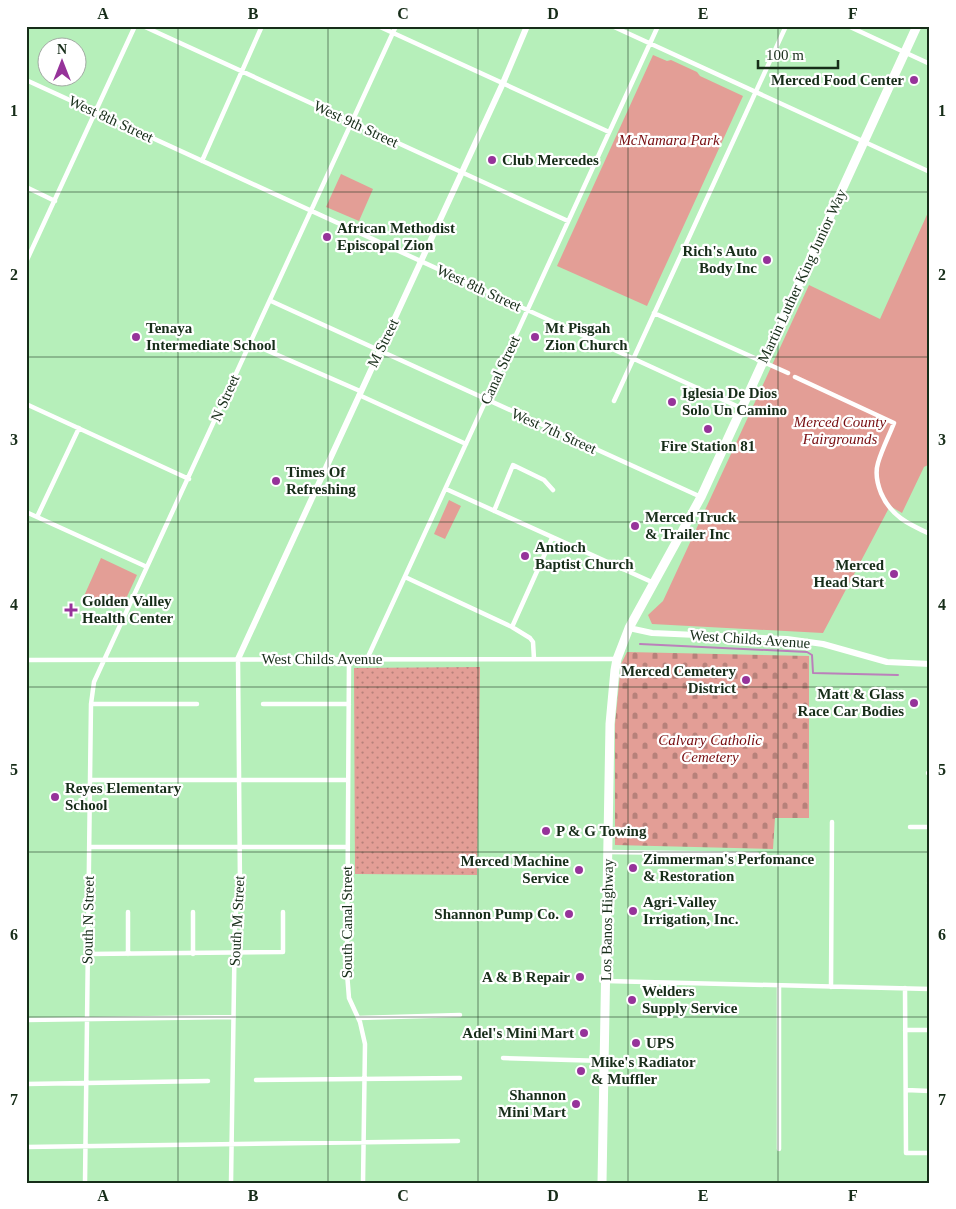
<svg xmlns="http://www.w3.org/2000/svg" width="956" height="1209" font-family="Georgia,serif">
<defs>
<pattern id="grass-dots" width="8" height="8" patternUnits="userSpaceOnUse" patternTransform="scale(1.25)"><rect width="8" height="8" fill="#e39e96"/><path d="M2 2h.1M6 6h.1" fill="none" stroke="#b7817a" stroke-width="1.8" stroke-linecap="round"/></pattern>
<pattern id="cemetery-stones" width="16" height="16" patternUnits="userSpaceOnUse" patternTransform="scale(1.25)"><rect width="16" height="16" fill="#e39e96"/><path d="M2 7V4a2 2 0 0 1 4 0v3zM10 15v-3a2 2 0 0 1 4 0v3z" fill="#b7817a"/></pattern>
</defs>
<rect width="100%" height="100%" fill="#b6efba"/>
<path fill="url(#grass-dots)" d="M480,667L477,875L355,874L354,668Z"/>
<path fill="url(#cemetery-stones)" d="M627,652L809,656V818H775L773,849L615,845V724L621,664Z"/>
<path fill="#e39e96" d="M653,55L667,61L671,60L697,72L700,76L743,96L647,306L557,266Z
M341,174L373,189L359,221L326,207Z
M930,208V464L924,467L902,513L890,506L823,633L652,624L648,615L663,601L809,285L880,319Z
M449,500L461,506L445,539L434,534Z
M101,558L137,575L124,603L105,594L101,603L84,596Z"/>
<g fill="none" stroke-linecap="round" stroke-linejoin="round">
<path stroke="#bb80bb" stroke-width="2" d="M640,644L807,652L812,655L813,673L898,675"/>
<path stroke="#fff" stroke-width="4.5" d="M143,26L568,221
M378,26L609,132
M612,26L930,172
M848,26L930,64
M26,80L741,408
M202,161L262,26
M26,187L55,201
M26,262L135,26
M271,301L701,497
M654,313L788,373
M250,343L360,391
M795,377L894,423C889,436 882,449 878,463C875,473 877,483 881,493C891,516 908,524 930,534
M359,395L466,444
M614,401L786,26
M26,404L189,479
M446,489L654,583
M494,511L513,465L544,480L553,490
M26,512L147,567
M37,517L79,428
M405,577L512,627L530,638L533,642L534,659
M512,627L552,538
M349,659L347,973L349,998L360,1022L365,1044L363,1183
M367,659L658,26
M26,660L617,659
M91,704H197
M263,704H349
M928,773H930
M90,780H348
M910,827H930
M89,847H348
M607,852L757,854
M929,883H930
M128,912V954
M88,954L283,952V912
M193,954V912
M606,981L930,989
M831,987L832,822
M905,988L906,1153H930
M358,1018L460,1015
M26,1020L234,1017
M905,1030H930
M503,1058L605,1061
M256,1080L460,1078
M26,1084L208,1081
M906,1090L930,1091
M26,1147L458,1141
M779,1149V986
M85,1183L90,780L91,704L94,682L396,26
M231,1183L235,919L240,886L238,659"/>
<path stroke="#fff" stroke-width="6" d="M629,628L652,633L787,639L823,644L887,662L930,664
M238,659L503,83L527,26"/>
<path stroke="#fff" stroke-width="9" d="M602,1183L610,724L615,670L617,659L629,628L701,497L917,26"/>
</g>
<path fill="none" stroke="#172d19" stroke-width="1" stroke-opacity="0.55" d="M178,26V1183M328,26V1183M478,26V1183M628,26V1183M778,26V1183M26,192H930M26,357H930M26,522H930M26,687H930M26,852H930M26,1017H930"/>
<g fill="#96339a" stroke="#fff" stroke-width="2">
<circle cx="914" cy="80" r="5"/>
<circle cx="492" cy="160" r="5"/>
<circle cx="327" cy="237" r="5"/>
<circle cx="767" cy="260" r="5"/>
<circle cx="136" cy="337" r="5"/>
<circle cx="535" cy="337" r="5"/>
<circle cx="672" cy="402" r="5"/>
<circle cx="708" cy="429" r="5"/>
<circle cx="276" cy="481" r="5"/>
<circle cx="635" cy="526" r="5"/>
<circle cx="525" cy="556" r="5"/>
<circle cx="894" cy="574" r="5"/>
<path d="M68.5 602.5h5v5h5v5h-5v5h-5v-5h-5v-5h5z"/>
<circle cx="746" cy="680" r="5"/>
<circle cx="914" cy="703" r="5"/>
<circle cx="55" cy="797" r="5"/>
<circle cx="546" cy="831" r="5"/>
<circle cx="633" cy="868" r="5"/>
<circle cx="579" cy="870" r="5"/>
<circle cx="633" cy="911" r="5"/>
<circle cx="569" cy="914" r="5"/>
<circle cx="580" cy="977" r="5"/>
<circle cx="632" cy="1000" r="5"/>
<circle cx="584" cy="1033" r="5"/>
<circle cx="636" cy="1043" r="5"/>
<circle cx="581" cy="1071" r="5"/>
<circle cx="576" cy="1104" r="5"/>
</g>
<g text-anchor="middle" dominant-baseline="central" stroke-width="4.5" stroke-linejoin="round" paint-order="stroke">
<g font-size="15" font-weight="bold" fill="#172d19" stroke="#fff" text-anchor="start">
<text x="904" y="80" text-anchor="end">Merced Food Center</text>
<text x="502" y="160">Club Mercedes</text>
<text x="337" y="228">African Methodist<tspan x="337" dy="17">Episcopal Zion</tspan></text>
<text x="757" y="251" text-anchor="end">Rich's Auto<tspan x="757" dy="17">Body Inc</tspan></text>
<text x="146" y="328">Tenaya<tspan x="146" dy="17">Intermediate School</tspan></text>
<text x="545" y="328">Mt Pisgah<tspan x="545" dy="17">Zion Church</tspan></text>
<text x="682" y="393">Iglesia De Dios<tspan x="682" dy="17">Solo Un Camino</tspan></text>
<text x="708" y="446" text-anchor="middle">Fire Station 81</text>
<text x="286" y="472">Times Of<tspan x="286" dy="17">Refreshing</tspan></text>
<text x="645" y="517">Merced Truck<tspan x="645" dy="17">&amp; Trailer Inc</tspan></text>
<text x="535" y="547">Antioch<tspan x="535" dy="17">Baptist Church</tspan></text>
<text x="884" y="565" text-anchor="end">Merced<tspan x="884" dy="17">Head Start</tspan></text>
<text x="82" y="601">Golden Valley<tspan x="82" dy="17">Health Center</tspan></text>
<text x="736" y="671" text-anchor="end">Merced Cemetery<tspan x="736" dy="17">District</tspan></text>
<text x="904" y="694" text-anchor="end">Matt &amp; Glass<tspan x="904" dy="17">Race Car Bodies</tspan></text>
<text x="65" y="788">Reyes Elementary<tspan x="65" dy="17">School</tspan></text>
<text x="556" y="831">P &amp; G Towing</text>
<text x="643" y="859">Zimmerman's Perfomance<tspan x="643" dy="17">&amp; Restoration</tspan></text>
<text x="569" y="861" text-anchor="end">Merced Machine<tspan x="569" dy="17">Service</tspan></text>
<text x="643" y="902">Agri-Valley<tspan x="643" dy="17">Irrigation, Inc.</tspan></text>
<text x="559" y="914" text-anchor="end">Shannon Pump Co.</text>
<text x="570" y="977" text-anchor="end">A &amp; B Repair</text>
<text x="642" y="991">Welders<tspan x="642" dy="17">Supply Service</tspan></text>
<text x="574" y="1033" text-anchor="end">Adel's Mini Mart</text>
<text x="646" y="1043">UPS</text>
<text x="591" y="1062">Mike's Radiator<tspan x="591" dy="17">&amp; Muffler</tspan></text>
<text x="566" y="1095" text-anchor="end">Shannon<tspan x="566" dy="17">Mini Mart</tspan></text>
</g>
<g font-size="15" fill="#172d19" stroke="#fff">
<text transform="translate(111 119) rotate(25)">West 8th Street</text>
<text transform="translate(356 124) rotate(25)">West 9th Street</text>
<text transform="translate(802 276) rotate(-65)">Martin Luther King Junior Way</text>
<text transform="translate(479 288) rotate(25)">West 8th Street</text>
<text transform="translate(383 343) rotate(-64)">M Street</text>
<text transform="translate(500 370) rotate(-65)">Canal Street</text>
<text transform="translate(225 398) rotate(-66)">N Street</text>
<text transform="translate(554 431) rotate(24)">West 7th Street</text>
<text transform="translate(750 639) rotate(4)">West Childs Avenue</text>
<text x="322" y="659">West Childs Avenue</text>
<text transform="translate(88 920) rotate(-89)">South N Street</text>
<text transform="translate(607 920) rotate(-89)">Los Banos Highway</text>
<text transform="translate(237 921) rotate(-87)">South M Street</text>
<text transform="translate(347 922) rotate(-90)">South Canal Street</text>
</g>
<g font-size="15" font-style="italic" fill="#770d10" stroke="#fff">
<text x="669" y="140">McNamara Park</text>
<text x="840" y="422">Merced County<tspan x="840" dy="17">Fairgrounds</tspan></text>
<text x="710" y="740">Calvary Catholic<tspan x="710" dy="17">Cemetery</tspan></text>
</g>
</g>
<rect width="956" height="1209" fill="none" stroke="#ffffff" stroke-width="55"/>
<g transform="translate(62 62)"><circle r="24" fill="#ffffff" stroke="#a2aba3"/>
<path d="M0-4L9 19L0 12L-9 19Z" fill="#96339a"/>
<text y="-8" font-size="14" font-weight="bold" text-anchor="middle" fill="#172d19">N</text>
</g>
<path d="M758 60v8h80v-8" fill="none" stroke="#172d19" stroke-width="2.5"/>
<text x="766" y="60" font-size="15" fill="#172d19" stroke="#ffffff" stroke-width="4" paint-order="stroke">100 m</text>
<rect x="28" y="28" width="900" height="1154" fill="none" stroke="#172d19" stroke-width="2"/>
<g font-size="16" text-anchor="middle" font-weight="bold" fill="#172d19">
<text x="103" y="19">A</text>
<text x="253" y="19">B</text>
<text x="403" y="19">C</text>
<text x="553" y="19">D</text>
<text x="703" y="19">E</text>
<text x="853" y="19">F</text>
<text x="14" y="116">1</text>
<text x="942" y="116">1</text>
<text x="14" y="280">2</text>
<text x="942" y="280">2</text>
<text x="14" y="445">3</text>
<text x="942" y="445">3</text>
<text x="14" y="610">4</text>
<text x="942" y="610">4</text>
<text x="14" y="775">5</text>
<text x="942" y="775">5</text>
<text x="14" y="940">6</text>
<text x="942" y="940">6</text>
<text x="14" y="1105">7</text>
<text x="942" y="1105">7</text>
<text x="103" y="1201">A</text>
<text x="253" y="1201">B</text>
<text x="403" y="1201">C</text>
<text x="553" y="1201">D</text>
<text x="703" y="1201">E</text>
<text x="853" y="1201">F</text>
</g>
</svg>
